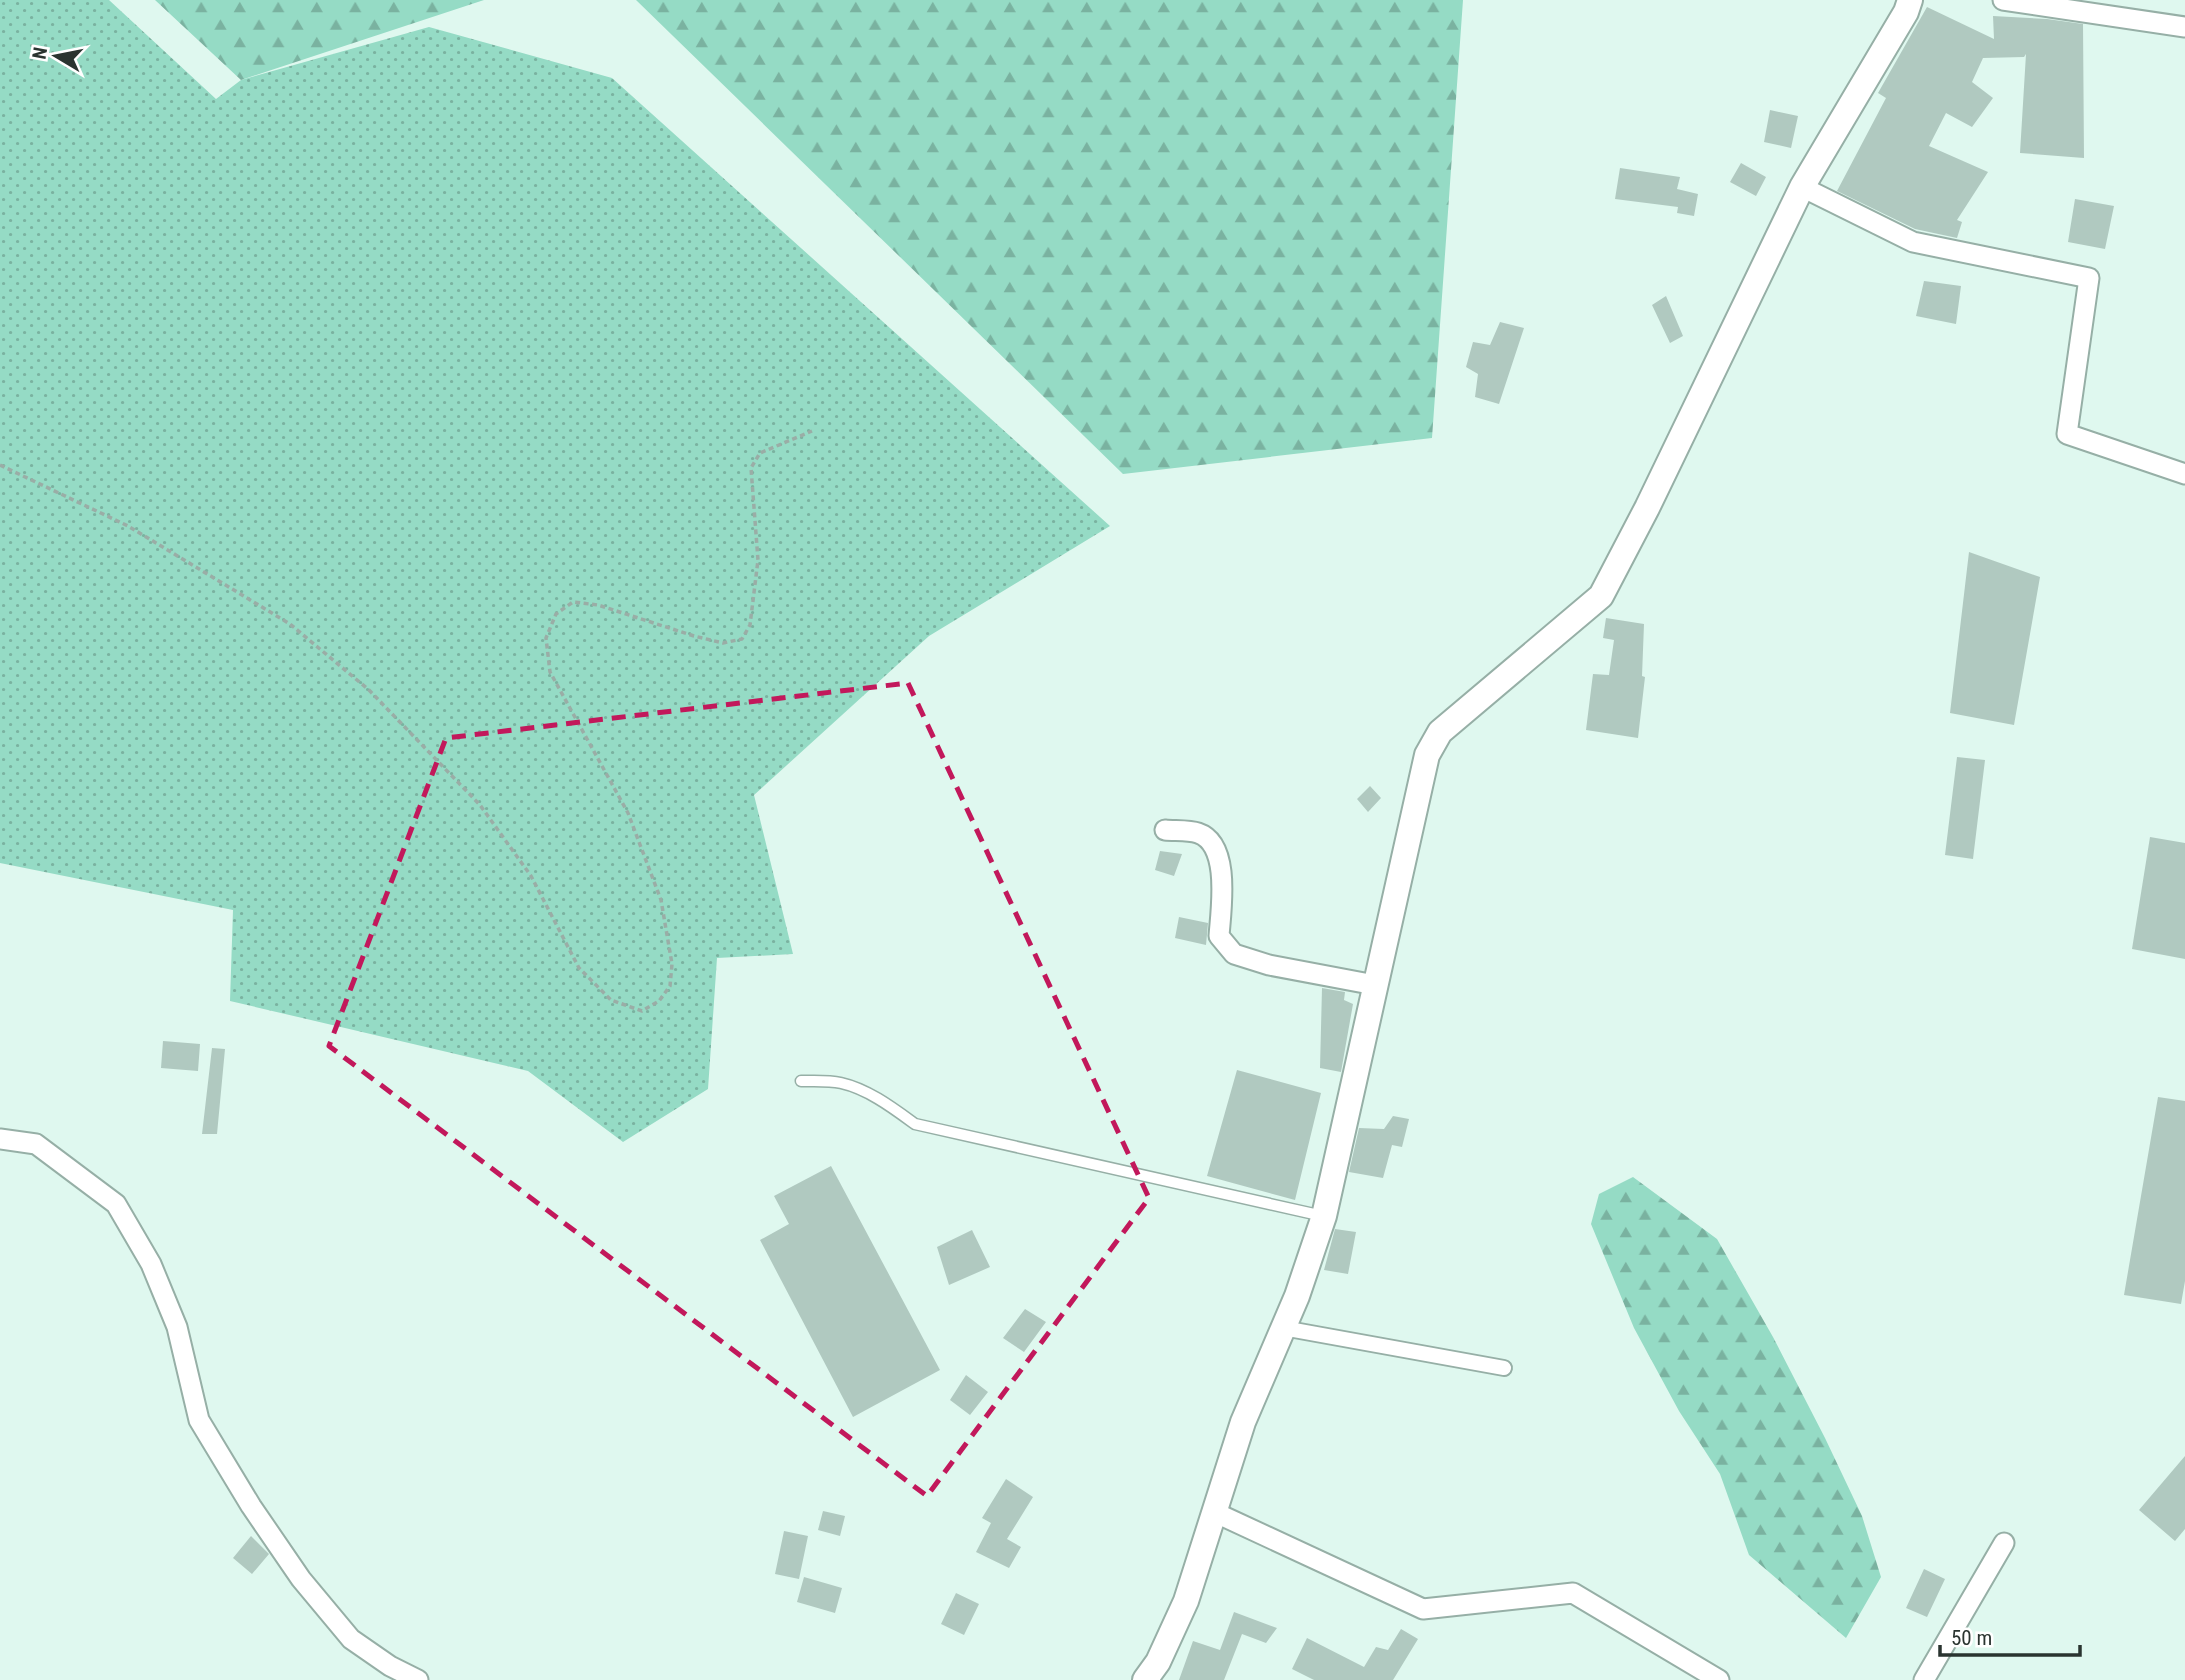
<svg xmlns="http://www.w3.org/2000/svg" width="2185" height="1680" font-family="'Roboto Condensed',sans-serif">
<defs>
<pattern id="grass-dots" width="8" height="8" patternUnits="userSpaceOnUse" patternTransform="scale(1.75)"><rect width="8" height="8" fill="#95dbc5"/><path d="M2 2h.1M6 6h.1" fill="none" stroke="#7ab2a0" stroke-width="1.8" stroke-linecap="round"/></pattern>
<pattern id="forest-firs" width="22" height="20" patternUnits="userSpaceOnUse" patternTransform="scale(1.75)"><rect width="22" height="20" fill="#95dbc5"/><path d="M5 1l3.5 6h-7zM16 11l3.5 6h-7z" fill="#7ab2a0"/></pattern>
</defs>
<rect width="100%" height="100%" fill="#dff8ef"/>
<path fill="url(#grass-dots)" d="M0,0H109L216,99L241,80L429,27L612,78L1110,526L929,636L754,795L793,954L717,958L708,1089L623,1142L528,1071L230,1001L233,910L0,863Z"/>
<path fill="url(#forest-firs)" d="M155,0H484L241,80Z
M636,0H1463L1432,438L1123,474Z
M1633,1177L1717,1239L1773,1337L1825,1438L1862,1516L1881,1577L1846,1638L1749,1555L1720,1474L1679,1411L1634,1328L1591,1224L1599,1194Z"/>
<path fill="#b0c9c0" d="M1927,7L1994,39L1993,16L2047,19L2083,24L2084,158L2020,153L2026,54L2024,57L1983,58L1972,82L1993,98L1972,127L1946,113L1929,146L1988,172L1957,220L1962,222L1957,238L1915,229L1837,191L1886,98L1878,93Z
M1770,110L1798,116L1791,148L1764,142Z
M1741,163L1766,177L1756,196L1730,182Z
M1620,168L1680,177L1677,189L1698,194L1694,216L1677,213L1678,207L1615,199Z
M2075,199L2114,206L2105,249L2068,242Z
M1924,281L1961,286L1956,324L1916,316Z
M1666,296L1683,336L1670,343L1652,305Z
M1500,322L1524,328L1499,404L1475,397L1478,374L1466,367L1473,342L1490,345Z
M1969,552L2040,577L2014,725L1950,713Z
M1606,618L1644,624L1642,676L1645,677L1638,738L1586,730L1593,674L1609,675L1614,640L1603,638Z
M1957,757L1985,760L1973,859L1945,855Z
M1370,786L1381,798L1368,812L1357,799Z
M2150,837L2185,843V959L2132,949Z
M1160,851L1182,854L1174,876L1155,870Z
M1179,917L1208,923L1206,945L1175,938Z
M1322,988L1345,992L1344,1000L1353,1004L1341,1072L1320,1068Z
M163,1041L200,1044L198,1071L161,1068Z
M212,1048L225,1049L217,1134H202Z
M1237,1070L1321,1093L1295,1200L1207,1176Z
M2158,1097L2185,1101V1281L2181,1304L2124,1295Z
M1393,1116L1409,1119L1402,1147L1392,1145L1383,1178L1349,1172L1359,1128L1384,1129Z
M831,1166L940,1370L853,1417L760,1240L789,1224L774,1196Z
M1335,1229L1356,1232L1348,1274L1324,1270Z
M972,1230L990,1267L949,1285L937,1247Z
M1025,1309L1046,1322L1024,1352L1003,1338Z
M966,1375L988,1392L970,1415L950,1400Z
M2185,1456V1529L2175,1541L2139,1510Z
M1006,1479L1033,1497L1007,1539L1021,1547L1009,1568L976,1552L991,1523L982,1518Z
M823,1511L845,1516L840,1536L818,1530Z
M784,1531L808,1536L799,1579L775,1574Z
M251,1536L269,1554L252,1574L233,1558Z
M1924,1569L1945,1579L1927,1617L1906,1608Z
M804,1577L842,1588L835,1613L797,1602Z
M956,1593L979,1604L964,1635L941,1624Z
M1234,1612L1277,1628L1266,1643L1242,1634L1224,1680H1179L1193,1641L1220,1650Z
M1401,1629L1418,1639L1393,1680H1314L1292,1669L1307,1638L1364,1667L1376,1647L1388,1650Z"/>
<g fill="none" stroke-linecap="round" stroke-linejoin="round">
<defs>
<path id="service" d="M801,1081C814,1081 828,1080 841,1083C868,1089 893,1108 915,1124L1323,1216"/>
<path id="pedestrian" d="M1283,1328L1504,1368"/>
<path id="minor" d="M2003,0L2185,27
M1802,187L1913,242L2089,278L2067,434L2185,474
M1165,830C1174,831 1189,830 1198,833C1231,844 1221,909 1219,936L1234,954L1269,965L1375,985
M0,1139L36,1144L116,1204L151,1264L177,1327L199,1420L251,1506L301,1579L351,1639L390,1666L418,1680
M1214,1512L1423,1609L1573,1593L1719,1680
M1924,1680L2004,1543"/>
<path id="tertiary" d="M1145,1680L1158,1662L1186,1601L1243,1422L1297,1296L1324,1216L1427,755L1440,732L1601,596L1647,508L1802,187L1906,12L1910,0"/>
</defs>
<use href="#service" stroke="#96afa6" stroke-width="13"/>
<use href="#pedestrian" stroke="#96afa6" stroke-width="18"/>
<use href="#minor" stroke="#96afa6" stroke-width="23"/>
<use href="#tertiary" stroke="#96afa6" stroke-width="28"/>
<path stroke="#9aada6" stroke-width="3.5" stroke-dasharray="5 3.5" stroke-linecap="butt" d="M0,465L128,526L290,624L369,690L480,805L531,876L579,968L611,1000L642,1011L659,1001L670,986L672,964L661,900L628,813L550,672L546,638L556,614L573,602L598,605L694,636L723,643L742,639L750,625L758,560L751,468L760,453L812,431"/>
<use href="#service" stroke="#fff" stroke-width="10"/>
<use href="#pedestrian" stroke="#fff" stroke-width="14"/>
<use href="#minor" stroke="#fff" stroke-width="19"/>
<use href="#tertiary" stroke="#fff" stroke-width="24"/>
</g>
<path fill="none" stroke="#c2185b" stroke-width="5" stroke-dasharray="14 9" stroke-linejoin="round" d="M908,683L1149,1198L927,1496L329,1046L446,738Z"/>
<g transform="translate(56 56) rotate(280)" stroke="#ffffff" stroke-width="5" paint-order="stroke">
<path d="M0-5L12 26L0 18L-12 26Z" fill="#2a3430"/>
<text y="-10" font-size="19" font-weight="bold" text-anchor="middle" fill="#2a3430">N</text>
</g>
<path d="M1940 1645v10h140v-10" fill="none" stroke="#2a3430" stroke-width="3.5"/>
<text x="1951" y="1645" font-size="21" fill="#2a3430" stroke="#ffffff" stroke-width="5" paint-order="stroke">50 m</text>
</svg>
